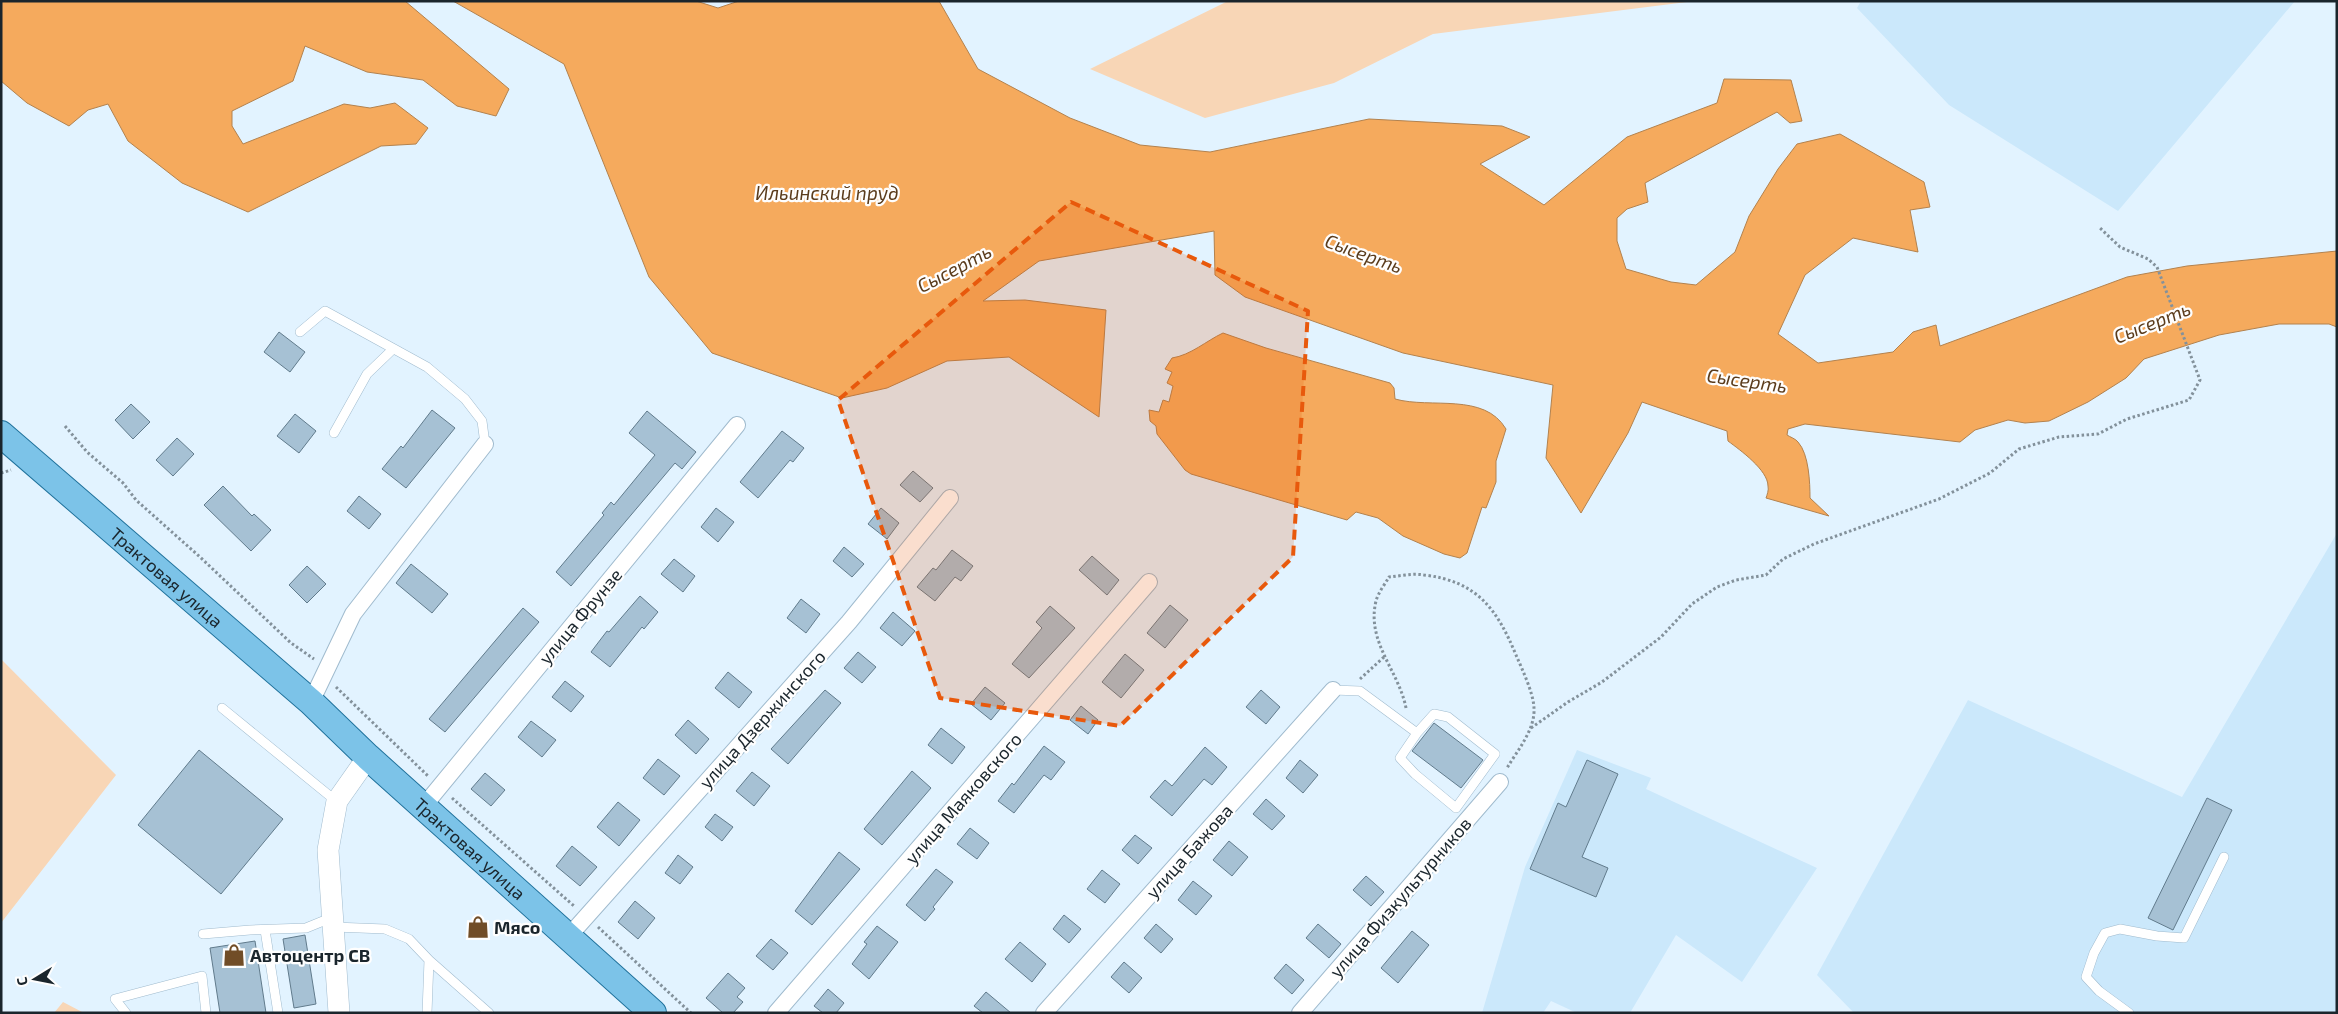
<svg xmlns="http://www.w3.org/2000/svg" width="2338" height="1014" font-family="'Exo 2',sans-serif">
<rect width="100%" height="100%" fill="#e2f3ff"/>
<path fill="#cbe8fb" d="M1861,1H2295L2118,211L1949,105L1857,8Z
M2337,533V1013H1854L1817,975L1968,700L2182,797Z
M1577,750L1651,778L1646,789L1817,868L1742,982L1676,935L1630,1013H1577L1551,1001L1543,1013H1482L1525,867Z"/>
<path fill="#f8d6b6" d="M1228,1H1695L1433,34L1334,83L1205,118L1090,69Z
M1,659L116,775L1,923Z
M63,1002L84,1013H54Z"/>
<path fill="#f5aa5d" stroke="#b3824e" d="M1,1H405L509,89L496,116L457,106L423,80L367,72L305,46L293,81L232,111V126L243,144L344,104L370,108L395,103L428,128L416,144L381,146L248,212L182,183L128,141L108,104L88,110L69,126L27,103L1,81Z
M453,1H696L718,8L739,1H939L978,69L1070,118L1140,145L1210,152L1369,119L1502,126L1530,137L1480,164L1544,205L1627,137L1717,103L1724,79L1791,80L1802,121L1790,123L1777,112L1645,183L1648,202L1627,209L1617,218V241L1626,269L1671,282L1696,285L1735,252L1749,216L1778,169L1797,144L1840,134L1924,182L1930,207L1910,210L1918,252L1853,238L1805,275L1778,334L1818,363L1893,352L1913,332L1936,325L1940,346L2127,277L2187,266L2337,251V327L2329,324H2279L2219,335L2144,359L2126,378L2088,402L2049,421L2025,423L2008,420L1975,430L1960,442L1805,424L1788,429L1787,435C1790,437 1796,439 1798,442C1809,454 1810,483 1810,498L1829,516L1766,498C1767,495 1769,490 1768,486C1768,470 1740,450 1728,441L1727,431L1642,402L1628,433L1581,513L1546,458L1553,385L1403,353L1245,297L1215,275L1214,231L1039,261L983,301L1025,300L1106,310L1099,417L1009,357L947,361L887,388L842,398L712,353L649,277L564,64Z
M1223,333L1266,348L1390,383L1394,388L1395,399C1431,409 1484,392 1506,429L1496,461V482L1486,508L1482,507L1467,553L1460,558L1444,554L1403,536L1378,518L1356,512L1347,520L1191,474L1185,470L1157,434L1156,426L1150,421L1149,410L1159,412L1163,400L1169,402L1173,386L1167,383L1172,372L1165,369L1172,358C1191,355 1206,341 1223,333Z"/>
<path fill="#a6c1d4" stroke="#617b8c" d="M279,332L305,352L290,372L264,352Z
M131,404L150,422L133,439L115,420Z
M432,410L455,428L406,488L382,469L401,446L403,448Z
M647,411L696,452L682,469L675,463L571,586L556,572L604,515L602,513L611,502L614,505L655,455L629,433Z
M295,414L316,431L299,453L277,436Z
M782,431L804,448L793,462L790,460L758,498L740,482Z
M177,438L194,454L173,476L156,460Z
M913,471L933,488L920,502L900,485Z
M223,486L252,516L254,514L271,530L251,551L204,505Z
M359,496L381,514L369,529L347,511Z
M716,508L734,522L718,542L701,527Z
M881,508L899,523L887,539L868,524Z
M844,547L864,564L852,577L833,561Z
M952,550L973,566L961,581L955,577L935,601L917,587L933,568L936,570Z
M1092,556L1119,580L1107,595L1079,570Z
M674,559L695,576L683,592L661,574Z
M411,564L448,594L432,613L396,583Z
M307,566L326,584L307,603L289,585Z
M640,596L658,612L644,629L642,627L610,667L591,652L607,631L609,632Z
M801,599L820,614L806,633L787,618Z
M1170,605L1188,620L1165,648L1147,633Z
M1050,606L1075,628L1029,678L1012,664L1042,628L1036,622Z
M523,608L539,622L445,732L429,719Z
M893,612L915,631L902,646L880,628Z
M858,652L876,667L862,683L844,668Z
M1125,654L1144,670L1121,698L1102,682Z
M728,672L752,692L739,708L715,688Z
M565,681L584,696L571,712L552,697Z
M985,687L1005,703L991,720L971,704Z
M825,690L841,703L788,764L771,749Z
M1261,690L1280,707L1266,724L1246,707Z
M1081,706L1098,720L1088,734L1070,720Z
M688,720L709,739L696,754L675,735Z
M531,721L556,740L542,757L518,737Z
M1434,723L1483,760L1461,788L1412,751Z
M941,728L965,747L952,764L928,745Z
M1044,746L1065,762L1051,780L1044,775L1014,813L998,801L1012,783L1014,785Z
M1205,747L1227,767L1212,785L1204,779L1172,816L1150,797L1165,780L1172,786Z
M199,750L283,819L221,894L138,825Z
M658,759L680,776L664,795L643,778Z
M1300,760L1318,775L1303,793L1286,778Z
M1587,760L1618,774L1582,857L1608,868L1596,897L1530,869L1558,803L1566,807Z
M912,771L931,788L882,845L864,829Z
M752,772L770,786L754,806L736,791Z
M485,773L505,790L491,806L471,789Z
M2207,798L2232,810L2173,930L2148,918Z
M1266,799L1285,816L1272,830L1253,814Z
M618,802L640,820L619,846L597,827Z
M715,814L733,827L722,841L705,827Z
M970,828L989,843L977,859L957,844Z
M1135,835L1152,848L1138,864L1122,850Z
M1229,841L1248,857L1232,876L1213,860Z
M572,846L597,867L580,886L556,866Z
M839,852L860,869L812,925L795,911Z
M678,855L693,867L680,884L665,873Z
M936,869L953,882L933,907L935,909L925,921L906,905Z
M1102,870L1120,884L1105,903L1087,889Z
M1366,876L1384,892L1371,906L1353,890Z
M1193,881L1212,896L1196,915L1178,900Z
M635,901L655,918L638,939L618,922Z
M1064,915L1081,929L1069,943L1053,929Z
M1156,924L1173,939L1161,953L1144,938Z
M1318,924L1341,944L1329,958L1306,938Z
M877,926L898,942L869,979L852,964L867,944L864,942Z
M1412,931L1429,945L1398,983L1381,968Z
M305,935L316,1004L294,1008L283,939Z
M771,939L788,953L773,970L756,956Z
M255,941L266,1013H220L210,948Z
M1020,942L1046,964L1032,982L1005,959Z
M1124,962L1142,978L1129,993L1111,977Z
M1286,964L1304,980L1292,994L1274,978Z
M728,973L745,988L737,997L743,1002L733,1013H723L706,998Z
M828,989L844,1003L836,1013H823L814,1006Z
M986,992L1011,1013H983L974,1006Z"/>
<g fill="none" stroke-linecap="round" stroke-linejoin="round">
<defs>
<path id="service" d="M300,332L325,311L427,367L465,399L482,421L485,444
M334,433L367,374L392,350
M1333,690L1360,691L1417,733L1434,714L1448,717L1495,754L1456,808L1415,774L1400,758L1417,733
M222,708L336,801
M334,927L385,929L409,939L429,960L489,1013
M265,930L278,1013
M203,934L250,930L306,928L333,917
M126,1013L115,999L202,976L206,1013
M427,1013L429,960
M2129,1013L2099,991L2086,977L2094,953L2105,933L2120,929L2157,936L2184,938L2224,857"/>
<path id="minor" d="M311,702L353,614L485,444
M423,807L737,425
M569,936L849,622L950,498
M776,1013L1149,582
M1044,1013L1333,690
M1300,1013L1500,782"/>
<path id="tertiary" d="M339,1013L328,850L337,801L368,757"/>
<g id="primary">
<path id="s1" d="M1,434L311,702L368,757L653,1013"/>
</g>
</defs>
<use href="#service" stroke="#a0bbce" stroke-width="10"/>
<use href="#minor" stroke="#a0bbce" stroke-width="18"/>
<use href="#tertiary" stroke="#a0bbce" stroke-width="22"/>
<use href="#primary" stroke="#20729c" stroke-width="28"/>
<path stroke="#83919b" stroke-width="3" stroke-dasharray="2.5 2.5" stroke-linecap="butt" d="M65,426L87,452L123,483L136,500L200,557L291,643L314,659
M1,473L11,470
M1360,679L1384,657
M336,687L429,777
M1406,708C1399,671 1366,642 1376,601C1378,593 1385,584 1389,577C1400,576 1413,573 1424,575C1477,581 1497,609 1516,655C1522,669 1534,694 1534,709C1535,730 1517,751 1507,768
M1531,728L1568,702L1602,682L1661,637L1692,604L1717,587L1736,580L1766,575L1783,559L1814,544L1939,499L1990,473L2019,449L2059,437L2098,434L2127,419L2189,400L2200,380L2157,267L2148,259L2120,247L2100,228
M452,798L574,906
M598,927L691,1013"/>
<use href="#service" stroke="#fff" stroke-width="9"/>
<use href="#minor" stroke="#fff" stroke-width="16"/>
<use href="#tertiary" stroke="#fff" stroke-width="21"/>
<use href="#primary" stroke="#7cc3e8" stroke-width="26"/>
</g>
<path fill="#e8590c" fill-opacity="0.2" stroke="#e8590c" stroke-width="4" stroke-dasharray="10 6" stroke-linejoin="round" d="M1071,202L1308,311L1293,557L1120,726L940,698L838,400Z"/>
<defs>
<symbol id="shop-bare" viewBox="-9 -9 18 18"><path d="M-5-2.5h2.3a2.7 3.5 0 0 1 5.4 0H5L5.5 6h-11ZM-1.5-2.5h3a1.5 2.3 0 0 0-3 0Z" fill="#714d27" stroke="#fefefe" stroke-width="2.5" paint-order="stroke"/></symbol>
</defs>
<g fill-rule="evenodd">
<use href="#shop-bare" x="462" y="911" width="32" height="32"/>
<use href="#shop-bare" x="218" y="939" width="32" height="32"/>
</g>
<g text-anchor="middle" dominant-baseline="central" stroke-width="4.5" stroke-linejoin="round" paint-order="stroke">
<g font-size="18" fill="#1a252c" stroke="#fefefe">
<text stroke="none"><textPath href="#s1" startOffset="219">Трактовая улица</textPath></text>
<text transform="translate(580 616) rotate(-50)">улица Фрунзе</text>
<text transform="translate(762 719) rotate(-48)">улица Дзержинского</text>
<text transform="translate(963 798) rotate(-49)">улица Маяковского</text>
<text stroke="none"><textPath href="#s1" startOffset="626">Трактовая улица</textPath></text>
<text transform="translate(1189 851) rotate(-48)">улица Бажова</text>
<text transform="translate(1400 897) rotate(-49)">улица Физкультурников</text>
</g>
<g font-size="18" font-weight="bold" fill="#1a252c" stroke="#fefefe" text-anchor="start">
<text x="494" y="927">Мясо</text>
<text x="250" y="955">Автоцентр СВ</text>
</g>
<g font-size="19" font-style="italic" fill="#5b3c1c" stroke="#fefefe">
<text x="827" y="192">Ильинский пруд</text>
<text transform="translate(1364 253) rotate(20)">Сысерть</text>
<text transform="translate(954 268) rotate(-28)">Сысерть</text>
<text transform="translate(2152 322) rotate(-22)">Сысерть</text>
<text transform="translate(1747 380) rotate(8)">Сысерть</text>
</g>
</g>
<rect width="2338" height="1014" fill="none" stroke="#1a252c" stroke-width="5"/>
<g transform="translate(35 979) rotate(260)" stroke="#fefefe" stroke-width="4" paint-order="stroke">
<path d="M0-4L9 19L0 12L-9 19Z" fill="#1a252c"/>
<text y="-8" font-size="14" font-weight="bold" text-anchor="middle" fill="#1a252c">С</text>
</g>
</svg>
